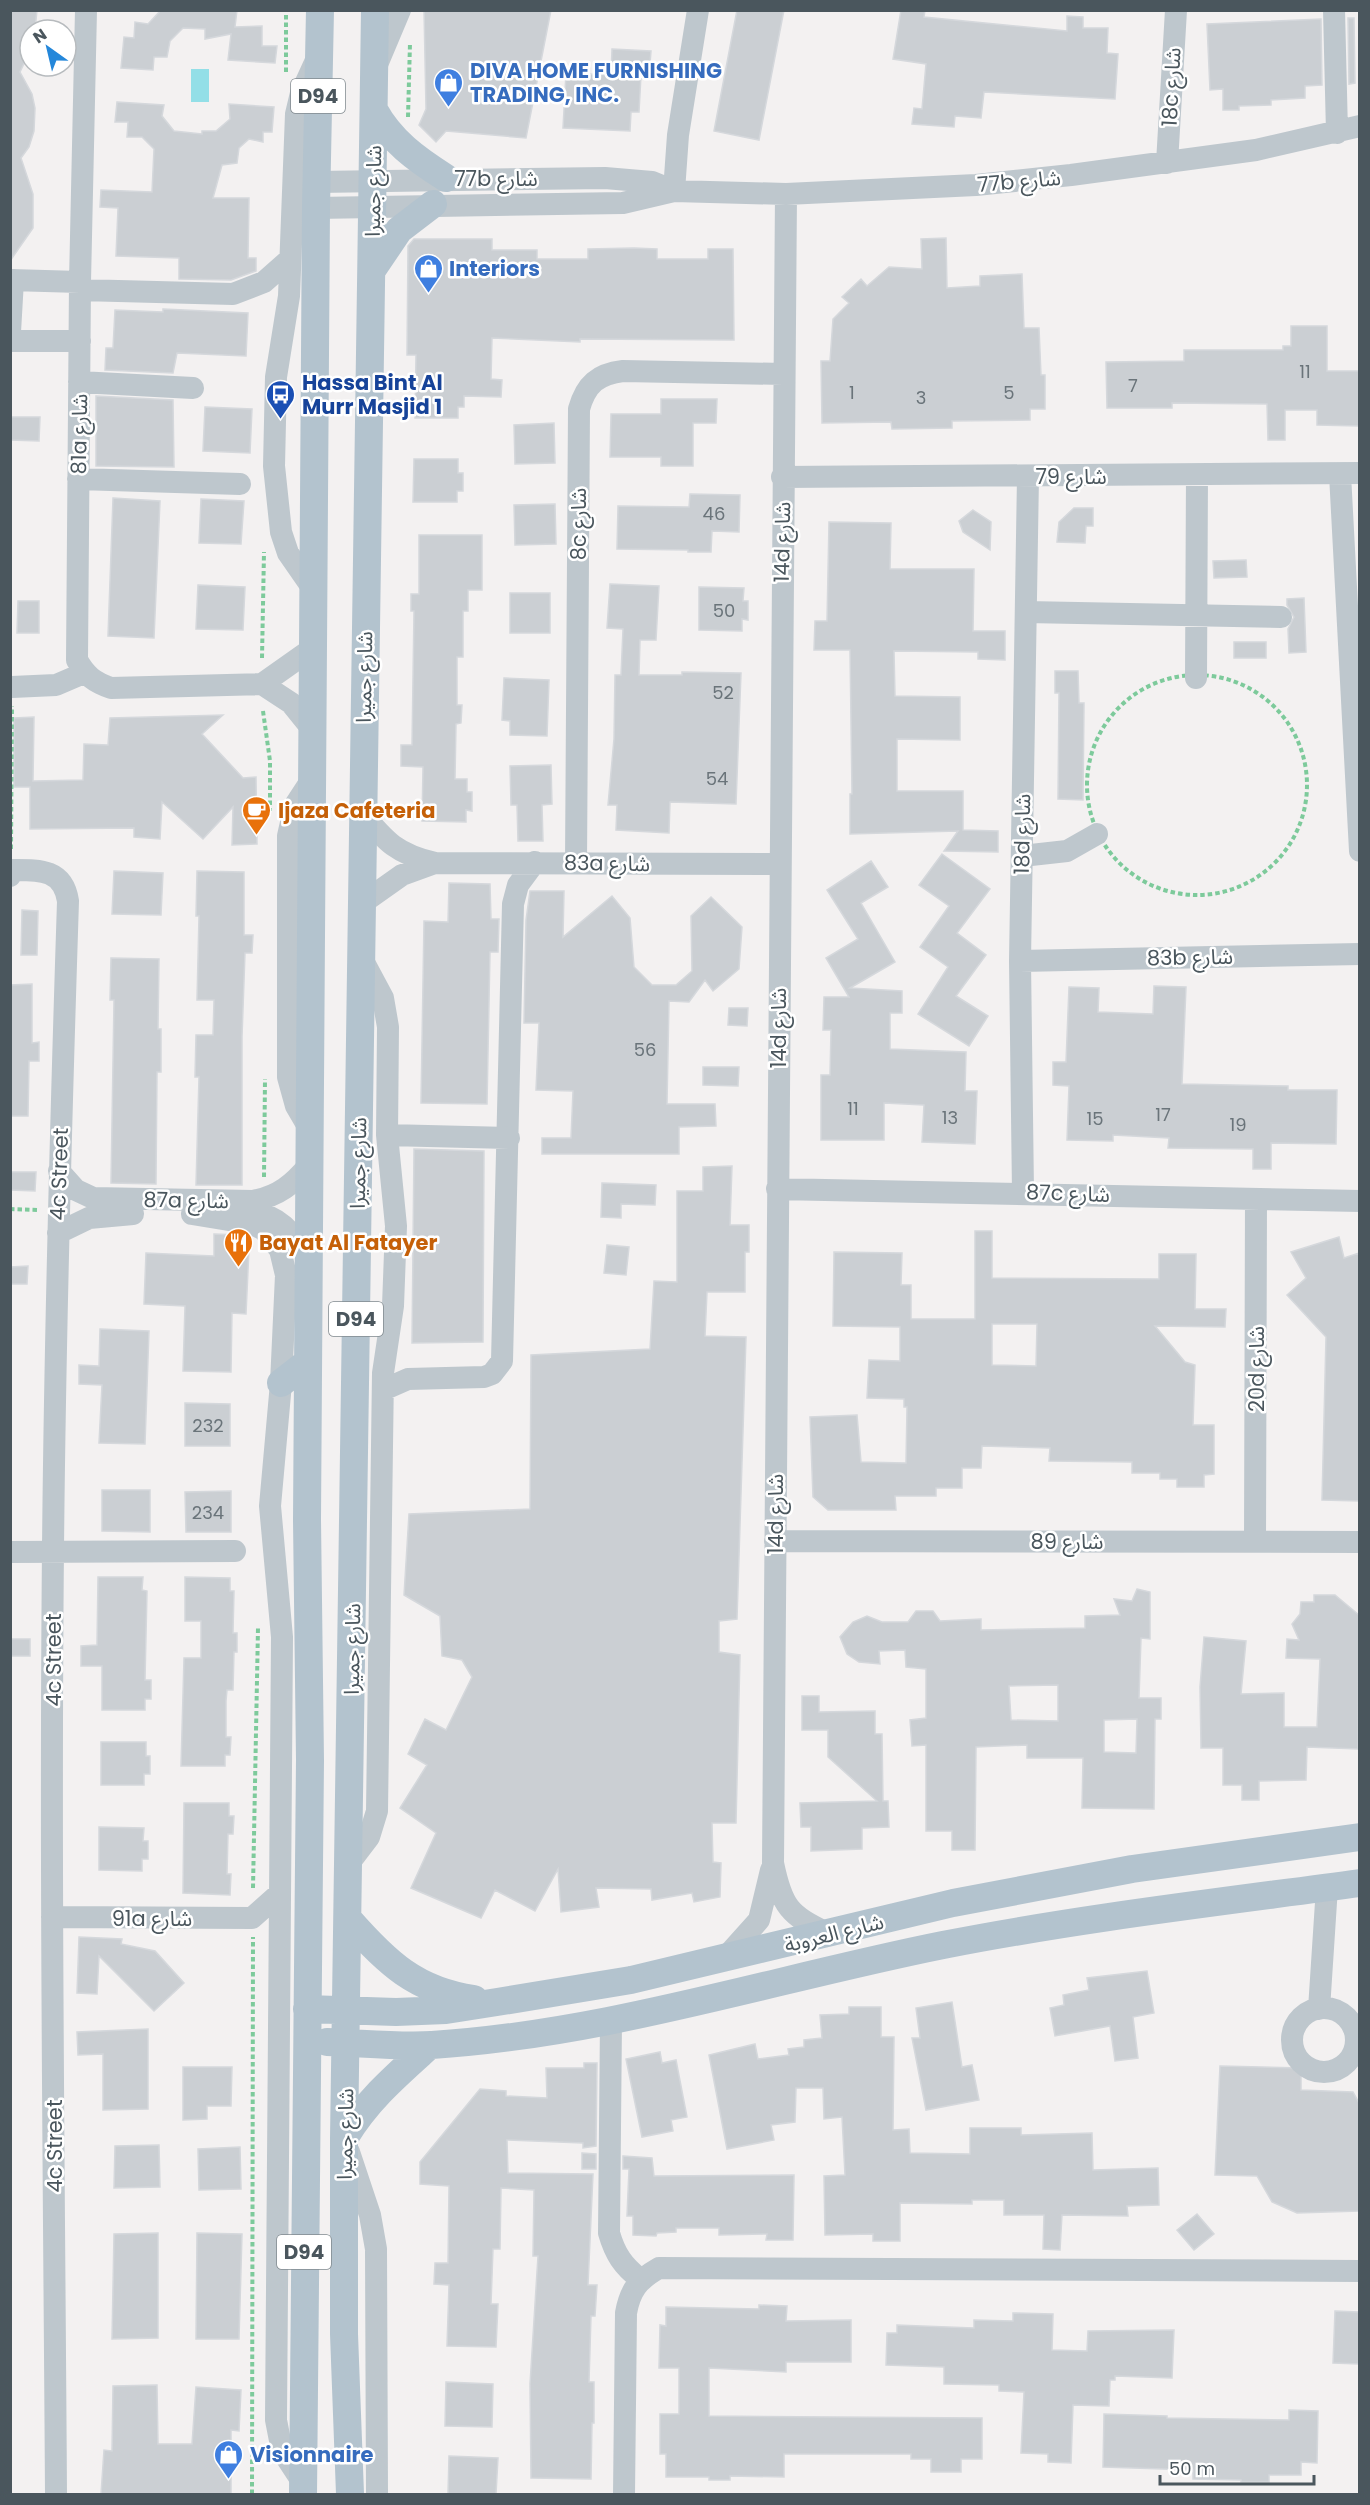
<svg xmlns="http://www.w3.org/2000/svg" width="1370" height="2505" font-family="Poppins,'Noto Sans Arabic',sans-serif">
<rect width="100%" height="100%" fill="#f3f1f1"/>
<path fill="#93dfe7" d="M191,69H209V102H191Z"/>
<path fill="#cbcfd3" stroke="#d5d8dc" stroke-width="1.5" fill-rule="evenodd" d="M10,10H37L35,30H30V51L20,72L32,94L35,108L34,131L29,147L21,158L33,194V228L10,261Z
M161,10H237L235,27L262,26V46H277L275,63L228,60L231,34L205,39V29L183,28L170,41L167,57H154L153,70L121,68L124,37L134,38L135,22L148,24Z
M424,10H551L526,138L446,131L436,142L419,125L426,109Z
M737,10H784L759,140L714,131Z
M901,10H925L924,17L1067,31V16L1083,17V28H1108L1107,53L1118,54L1115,99L984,92L981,118L955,116L954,127L912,124L914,108L922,109L926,64L893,59Z
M1348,18H1354L1355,83L1349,84Z
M1321,19L1322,85L1305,86V98L1271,100V105L1239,106V110H1223V89L1210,90L1207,24Z
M612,49L651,51L649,76L641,75L639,112H631L630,131L563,128L566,73L611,75Z
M117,102L164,105L162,116L174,131L202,134V131H216L230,119L229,104L274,107L272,132H263V142L249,139L239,148L237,163L222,165L213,198H249L248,258H256V271L231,280L179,279V258L116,256L118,208L100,207L101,190L152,192L154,149L142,137H127L128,122H115Z
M946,238L947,288L980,286V276L1022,274L1024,328H1039L1041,375H1045V409H1030V420L952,421V428L892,429L891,422L822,423L821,361H830L833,319L849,303L842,297L861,279L867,286L889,267L922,269L921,239Z
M414,239H492V250H537V259H588V249L634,248L657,249V259H708V249H733L734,340L580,339V342L492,338L491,379L502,380L501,397L464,396V407H458V418H415L416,355H407L408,246Z
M163,309L248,313L246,356L177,353L173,373L105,370L106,348H113L115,310L163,312Z
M1291,326H1327V371H1359V426L1317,425V410H1285V440H1268L1267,404L1172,403V408H1107L1106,362L1184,361V350H1283V346H1291Z
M96,396L173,400L174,467L96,466Z
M661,399H717L716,423H693V466H661V457H610L611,414H661Z
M205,407L252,409L250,453L203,451Z
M10,417H40L39,441L10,440Z
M554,423L555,463L515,464L514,425Z
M414,459H458V473H463V491H457V502H413Z
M690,494L740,495L739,532L712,531L711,552H688V550L617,549L618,506L689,507Z
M113,498L160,501L154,638L108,636Z
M201,499L244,501L241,544L199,543Z
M555,504L556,544L515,545L514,505Z
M1074,508H1093V526H1086L1085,543L1057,542L1059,522Z
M973,510L991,522L990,550L963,532L959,521Z
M829,522L891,523L890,569H974L973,631H1005V660L978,659V652L894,651L895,696L960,697V740L897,739V791H963V830L998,831V852L944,851L958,831L850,834V794H852L850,650H814L815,621H827Z
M419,535H482V590H468V611H463V657H457V705H462L461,723L456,724L455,779H467V792H472V811L466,810V822L422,821L423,767L401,766V745H412L414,611H411V594H419Z
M1246,560L1247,577L1214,578L1213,561Z
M610,584L659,586L656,640H640L639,675H682V672L741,673L736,804L670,802L669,833L616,830L617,805H608L614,739L615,675H621L623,629L607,628Z
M198,585L245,587L243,630L196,629Z
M699,587L744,588L743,601H748V620L742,619V631L699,630Z
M510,593H550V633H510Z
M1304,598L1306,652L1289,653L1288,629L1294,617L1287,605V599Z
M18,601H39V633H17Z
M1234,642H1266V658H1234Z
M1055,671H1078L1079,703H1084L1083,800L1058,799L1059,693H1055Z
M504,678L549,680L547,736L510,735V721L502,720Z
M223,715L202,734L243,778L256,777L257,844L232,845L233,807L203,839L162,802L160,839L134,837V828L30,829V787H14V718L34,717L33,781L83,780L84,744L108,745L110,718Z
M551,765L552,804L542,805L543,841H518L517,805H511L510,766Z
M942,854L990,889L957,933L986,955L956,996L988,1016L969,1046L918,1014L948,967L920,947L949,906L919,885Z
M871,861L888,887L861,903L895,962L850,988L902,991V1013H890V1049L966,1052L965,1091H977L975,1144L922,1142L924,1105L884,1103V1140H821V1075H830L831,1030H823L824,997H849L826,958L858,939L827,890Z
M114,871L163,873L161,915L112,914Z
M197,871L244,872V935H253L252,953H245L242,1037V1185H196L199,1077H195L196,1035H213L214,1000H197L199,916H196Z
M449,883L490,884L491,919H499L498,952H490L487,1104L421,1103L424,921L448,922Z
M530,891H564L563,937L612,896L630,918L634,967L652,985H676L692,971L691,916L711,897L742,927L739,969L713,991L705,980L689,1002L669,1001L667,1104H715L716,1126L679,1127V1154H542V1138H571L573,1091L536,1090L539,1023H524L526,920Z
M22,910L38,911L37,955H21Z
M111,958L159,959L158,1029H161V1072H157L156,1184L111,1183L114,1000H110Z
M32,984V1043L39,1042V1061H29L28,1116H10V985Z
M1154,986L1186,987L1182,1084L1288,1086V1090H1337L1336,1144L1271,1143V1169H1253V1149L1168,1148L1169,1138L1113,1135V1141L1067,1140L1069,1086L1053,1085V1062H1066L1069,987L1099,988L1098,1012L1153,1014Z
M729,1008H748L747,1026L728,1025Z
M703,1067H739L738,1086L703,1085Z
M414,1149L484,1151L483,1342L412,1343Z
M732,1166L730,1225H749V1252H745V1292H707L705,1336L746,1337L737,1619L719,1621V1652L740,1655L736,1823H712L713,1862L721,1863L720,1897L694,1902L692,1893L652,1900L651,1889L596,1888L599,1907L561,1912L558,1869L535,1911L495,1890L481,1918L411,1888L436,1833L400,1808L427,1765L408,1754L425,1719L446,1730L472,1677L462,1660L442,1656L440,1616L404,1595L409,1514L530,1509L531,1355L650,1349L654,1281L677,1282V1191H703V1167Z
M10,1172H36L35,1191L10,1190Z
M602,1183L656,1185L655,1205L621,1204V1218L601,1217Z
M975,1231H992V1278L1159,1279V1254H1196L1195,1309H1226L1225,1327L1155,1326L1185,1362L1195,1365L1193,1425H1214V1474L1204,1475V1487H1177V1479H1160V1473H1132V1462L1049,1461L1050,1448L982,1446L981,1468H962V1488H936V1496H895L896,1510H828L813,1497L810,1417L857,1415L861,1462L906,1463L907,1407H904V1399L867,1398L869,1360L900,1361V1327L833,1326L834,1252L902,1253L901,1285H911V1319H975ZM992,1324H1037L1036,1366L992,1365Z
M214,1234L239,1235L249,1249L246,1314L232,1313L231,1372L183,1371L185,1306L144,1304L146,1253L214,1256Z
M1339,1237L1344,1258L1359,1253V1501L1322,1500L1326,1337L1287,1295L1306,1278L1291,1252Z
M607,1245L629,1247L626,1275L604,1273Z
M28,1266L27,1284H10V1267Z
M100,1329L149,1331L145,1444L99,1443L102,1385L79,1384V1365L99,1366Z
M185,1403L230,1404V1446H185Z
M102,1490H150V1532L102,1531Z
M231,1491V1532H186L185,1492Z
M98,1577H143L142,1590L147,1591L145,1680H151V1699H145V1710H102V1666H81V1646L97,1645Z
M185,1577L230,1578V1591H234L233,1633H237V1652H234L233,1690H227L226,1701V1737H231L230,1755H225V1766H181L184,1658H201V1621H185Z
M1137,1589L1150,1592V1639L1141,1638L1139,1698H1161V1719H1155L1154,1809L1082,1808L1083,1758H1027V1745L976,1747L975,1850H952V1831H926V1745L912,1746L910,1720L926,1718V1669L906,1667L905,1650L879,1651L880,1664L859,1662L847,1654L840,1637L853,1622L867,1616L882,1622H908L916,1611H933L940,1621L981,1619V1630L1085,1628V1616L1120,1615L1114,1599L1132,1601ZM1058,1685V1721L1011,1720L1009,1686ZM1137,1719L1136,1753L1104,1752V1720Z
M1314,1595H1335L1359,1615L1358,1749L1307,1747L1306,1780L1259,1781V1800H1242V1785H1223V1748H1201L1200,1687L1204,1637L1246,1641L1241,1694L1284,1693V1727H1317L1320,1659L1286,1658L1287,1639L1299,1640L1292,1624L1300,1614L1301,1602H1314Z
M10,1639H30V1656H10Z
M802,1696H819V1712L875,1711V1734H882L883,1801H888L889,1827L862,1828V1849L811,1851V1827H801L800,1803L877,1801L828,1757V1730H802Z
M101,1742H146V1756H150V1774H144V1785H101Z
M184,1803H229V1816H234L233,1834H228L227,1874H231L230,1895L183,1893Z
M99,1827L144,1828L143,1841H148V1859H142V1871L99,1870Z
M79,1937L122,1939L121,1944L155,1951L184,1983L154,2011L99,1956L97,1994L77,1993Z
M1147,1971L1154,2013L1133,2017L1138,2058L1115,2061L1110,2026L1055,2036L1050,2008L1064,2005L1063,1995L1089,1990L1087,1978Z
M952,2002L962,2067L972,2065L979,2100L926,2110L912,2038H920L916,2008Z
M849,2007H881V2037H894L893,2130L909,2129L910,2153L970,2154V2128H1021V2135L1092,2133L1093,2170L1158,2168L1159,2205L1127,2206L1128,2216L1062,2215L1060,2250L1043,2249L1044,2215H1004V2200H972V2204L900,2203V2241H873V2234L825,2235L824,2176L845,2175L842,2117L824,2119L823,2088H796L795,2122L771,2125L774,2140L727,2149L709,2055L755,2044L758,2059L789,2055L788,2049L804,2047V2040L822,2038L820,2015L849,2014Z
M148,2029V2109L103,2110V2054L78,2055L77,2032Z
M660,2052L662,2063L676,2060L687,2117L671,2120L673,2131L642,2137L626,2059Z
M584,2063H597L596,2146L583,2148V2143L507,2140L508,2173L593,2174L588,2285H597L595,2316H591L589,2382H594V2423H592L591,2479L531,2478L530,2384L538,2256H533L534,2190L501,2188L500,2249H493L491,2304H498L496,2347L447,2346L449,2285L434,2284L435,2263H448L449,2186L420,2184V2162L480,2089L506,2091V2096L547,2098L546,2068H584Z
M1220,2066L1301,2068V2090L1353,2092L1359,2103V2211L1297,2213L1272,2202L1257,2176L1215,2175Z
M183,2067H232L231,2106H207V2119L183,2120Z
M159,2145L160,2187L114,2188L115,2146Z
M240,2147L241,2189L199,2190L198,2149Z
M582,2153L596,2154V2169H582Z
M623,2156L652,2158L654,2176L794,2175L793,2240H766L767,2234L719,2235V2228H676V2232L657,2233L656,2236L633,2235V2216H627L629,2169H623Z
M1197,2214L1214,2234L1194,2250L1177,2230Z
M158,2233V2338L112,2339L114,2234Z
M197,2233L242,2234L239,2339H196Z
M759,2305L787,2306L786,2321L851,2320V2362H786V2372L709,2368V2416L982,2418V2459H961V2472H931V2459H911V2454H784V2477L730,2476V2480H709V2477H666V2454H660V2414H679V2368H659L660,2325L666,2326V2307L759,2309Z
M1335,2311L1359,2312V2364L1333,2363Z
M1013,2313L1053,2314L1052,2350L1087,2351L1088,2331L1174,2330L1172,2378L1115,2376V2380H1110L1109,2406L1073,2405L1071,2463L1048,2462V2454L1021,2453L1024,2392L999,2391V2385L944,2384V2367L886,2365L887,2333H897V2325L974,2328V2320L1013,2321Z
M446,2382L493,2384L492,2427L445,2426Z
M157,2385L158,2444H192L196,2387L241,2390L239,2431L231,2430V2494H101L104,2450L112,2451L113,2386Z
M1289,2410L1318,2411L1317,2463L1301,2462V2475H1269V2482H1241V2480L1193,2479V2470L1103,2467L1104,2414L1167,2416V2418L1289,2420Z
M449,2456L498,2458L496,2494H448Z"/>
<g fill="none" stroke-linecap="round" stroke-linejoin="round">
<path stroke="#7dca9b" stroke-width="4" stroke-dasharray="4.5 3" stroke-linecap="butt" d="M286,72V10
M408,117L410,43
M262,658L264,552
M1087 785a110 110 0 1 1 220 0a110 110 0 1 1-220 0Z
M263,711L270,761V811
M11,849L12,706
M264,1177L265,1079
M10,1209L40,1210
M253,1888L258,1628
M252,2494L253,1937"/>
<path stroke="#bec7cd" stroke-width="22" d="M86,10L80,282L77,660C86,676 94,682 111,688L262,684L313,648
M1334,10L1337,133
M376,67L400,10
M1167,163L1176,10
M316,182L605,178L652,182L674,191
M674,191L678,135L698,10
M786,194L773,1863C782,1907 789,1915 829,1934
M316,208L623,203L674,191L786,194L976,185L1071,175L1256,150L1360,126
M10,280L80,282
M80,290L233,294L264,282L290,259
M10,332L13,280
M10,341H80
M79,382L193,388
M1340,474L1360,851
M782,477L1360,473
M78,479L240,484
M313,589L288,553L281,532L274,466L276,377L289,296L296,114L301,93L317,58
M1026,612L1281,617
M1196,678L1197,475
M262,684L291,703L312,729
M12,687L56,685L84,673
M362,813C386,842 397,854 435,863L779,864
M1022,856L1067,851L1097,834
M576,863L579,409C586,384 598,374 623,371L783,374
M10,876L11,870C38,870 63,868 68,901C61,1117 55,1333 53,1549C50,1864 54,2180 56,2494
M361,904L402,875L435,863
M1020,961L1360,954
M310,1130L296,1106L288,1077V836L295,805L312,779
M387,1135L509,1138
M59,1171L76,1190L93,1198L253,1201C279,1196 293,1184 309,1165
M777,1189L1360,1201
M1023,1192L1020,961L1028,476
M247,1212C277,1211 294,1235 309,1257
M192,1214L253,1224L264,1230L280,1250L286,1275L281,1383L270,1506L282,1637L276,2420L282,2451L303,2483
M58,1233L89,1218L133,1214
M383,1390L408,1379L484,1377L492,1374L502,1361L513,904L518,885L535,862
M1255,1540L1256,1199
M775,1541L1360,1542
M10,1552L235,1551
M350,1862L369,1837L377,1811L383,1373L393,1306L396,1226L387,1135L388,1027L383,998L360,955
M52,1917L252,1918L279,1894
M724,1959L759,1920L771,1870
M1292 2040a32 32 0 1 1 64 0a32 32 0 1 1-64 0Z
M1319,2009L1327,1887
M611,2020L609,2233C615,2254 623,2266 640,2279
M349,2152L370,2215L376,2249L377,2494
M624,2494L626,2313C630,2290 638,2280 659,2268L1360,2271"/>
<path stroke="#b3c3ce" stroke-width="28" d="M374,110C391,141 416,159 446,178
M372,270L399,230L433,204
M281,1383L308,1362
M349,1920C386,1962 416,1991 474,1999
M307,2009L396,2012L446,2010L497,2002L631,1980L953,1903L1132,1869L1360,1837
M327,2042C361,2043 397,2047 432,2045C606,2034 773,1979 943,1945C1081,1918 1220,1902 1360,1883
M345,2137C368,2099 398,2074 430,2045
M303,2494L310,1760L307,1520L316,208L320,10
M350,2494L344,2334V2139L375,10"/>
</g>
<defs>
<symbol id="shop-pin" viewBox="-11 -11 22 30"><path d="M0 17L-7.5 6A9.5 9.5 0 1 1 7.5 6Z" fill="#3f7fe0" stroke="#fff"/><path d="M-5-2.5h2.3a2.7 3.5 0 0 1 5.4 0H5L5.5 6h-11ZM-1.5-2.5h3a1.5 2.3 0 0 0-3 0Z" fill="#fff"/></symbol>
<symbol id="bus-pin" viewBox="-11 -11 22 30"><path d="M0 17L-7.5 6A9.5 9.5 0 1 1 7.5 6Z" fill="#1a4fb4" stroke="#fff"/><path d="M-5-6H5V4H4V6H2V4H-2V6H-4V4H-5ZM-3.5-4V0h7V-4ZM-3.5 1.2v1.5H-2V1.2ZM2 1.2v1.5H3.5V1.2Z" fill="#fff"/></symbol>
<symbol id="cafe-pin" viewBox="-11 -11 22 30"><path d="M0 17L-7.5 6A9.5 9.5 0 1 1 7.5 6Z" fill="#e8710a" stroke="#fff"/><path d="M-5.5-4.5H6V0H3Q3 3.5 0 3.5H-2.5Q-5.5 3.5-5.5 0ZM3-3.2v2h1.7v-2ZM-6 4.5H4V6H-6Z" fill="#fff"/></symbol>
<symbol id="restaurant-pin" viewBox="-11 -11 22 30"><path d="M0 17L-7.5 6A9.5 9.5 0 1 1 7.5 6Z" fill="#e8710a" stroke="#fff"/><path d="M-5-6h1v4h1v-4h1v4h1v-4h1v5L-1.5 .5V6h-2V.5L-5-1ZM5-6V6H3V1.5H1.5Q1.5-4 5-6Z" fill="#fff"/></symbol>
</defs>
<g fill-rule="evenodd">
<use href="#shop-pin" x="432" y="66" width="33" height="45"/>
<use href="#shop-pin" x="412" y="252" width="33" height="45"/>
<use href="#bus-pin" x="264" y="378" width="33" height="45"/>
<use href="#cafe-pin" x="240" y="794" width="33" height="45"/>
<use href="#restaurant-pin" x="222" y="1226" width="33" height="45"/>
<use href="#shop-pin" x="212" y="2438" width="33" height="45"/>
</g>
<g text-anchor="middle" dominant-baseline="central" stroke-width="5" stroke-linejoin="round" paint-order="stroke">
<g font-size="18" fill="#6a747a">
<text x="1305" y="371">11</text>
<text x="1133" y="385">7</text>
<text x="852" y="392">1</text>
<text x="1009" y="392">5</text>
<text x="921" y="397">3</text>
<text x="714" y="513">46</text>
<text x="724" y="610">50</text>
<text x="723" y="692">52</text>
<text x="717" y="778">54</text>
<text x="645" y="1049">56</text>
<text x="853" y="1108">11</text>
<text x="1163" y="1114">17</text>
<text x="950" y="1117">13</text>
<text x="1095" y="1118">15</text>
<text x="1238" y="1124">19</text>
<text x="208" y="1425">232</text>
<text x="208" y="1512">234</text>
</g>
<g fill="#fff" stroke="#80898e" stroke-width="1.5">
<rect x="291" y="79" width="54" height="34" rx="4.5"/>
<rect x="329" y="1302" width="54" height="34" rx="4.5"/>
<rect x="277" y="2235" width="54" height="34" rx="4.5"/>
</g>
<g font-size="20" font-weight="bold" fill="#4a565d">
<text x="318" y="96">D94</text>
<text x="356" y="1319">D94</text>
<text x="304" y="2252">D94</text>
</g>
<g font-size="21" font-weight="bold" fill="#366cbe" stroke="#fff" text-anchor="start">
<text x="470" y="70">DIVA HOME FURNISHING<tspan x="470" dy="24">TRADING, INC.</tspan></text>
<text x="449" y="268">Interiors</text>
<text x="250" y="2454">Visionnaire</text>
</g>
<g font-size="21" fill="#4a565d" stroke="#fff">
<text transform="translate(1171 87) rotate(-87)">18c شارع</text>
<text x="496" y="178">77b شارع</text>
<text transform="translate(1019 181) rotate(-5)">77b شارع</text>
<text transform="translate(373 191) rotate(-89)">شارع جميرا</text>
<text transform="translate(79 434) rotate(-89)">81a شارع</text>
<text x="1071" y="476">شارع 79</text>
<text transform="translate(578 524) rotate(-90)">8c شارع</text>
<text transform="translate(782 542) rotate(-89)">14d شارع</text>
<text transform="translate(364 677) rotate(-89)">شارع جميرا</text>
<text transform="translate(1022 834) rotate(-89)">18d شارع</text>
<text transform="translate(607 863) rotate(1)">83a شارع</text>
<text transform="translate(1190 957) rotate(-1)">83b شارع</text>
<text transform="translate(778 1028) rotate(-90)">14d شارع</text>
<text transform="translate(358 1163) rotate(-89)">شارع جميرا</text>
<text transform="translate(59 1174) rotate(-88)">4c Street</text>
<text transform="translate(1068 1193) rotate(2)">87c شارع</text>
<text transform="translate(186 1200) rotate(1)">87a شارع</text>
<text transform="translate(1256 1369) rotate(-90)">20d شارع</text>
<text transform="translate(775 1514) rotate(-90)">14d شارع</text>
<text x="1067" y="1541">شارع 89</text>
<text transform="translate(352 1649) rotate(-89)">شارع جميرا</text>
<text transform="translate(53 1660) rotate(-90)">4c Street</text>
<text x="152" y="1918">91a شارع</text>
<text transform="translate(834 1933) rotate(-14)">شارع العروبة</text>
<text transform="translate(345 2134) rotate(-89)">شارع جميرا</text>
<text transform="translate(54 2146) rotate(-90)">4c Street</text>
</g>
<g font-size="21" font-weight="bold" fill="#164399" stroke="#fff" text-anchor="start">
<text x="302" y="382">Hassa Bint Al<tspan x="302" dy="24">Murr Masjid 1</tspan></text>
</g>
<g font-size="21" font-weight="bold" fill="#c56008" stroke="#fff" text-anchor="start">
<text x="278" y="810">Ijaza Cafeteria</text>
<text x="259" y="1242">Bayat Al Fatayer</text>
</g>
</g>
<rect width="1370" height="2505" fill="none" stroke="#4a565d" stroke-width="24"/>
<g transform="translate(48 48) rotate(326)"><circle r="28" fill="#ffffff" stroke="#b7bbbe" stroke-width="1.5"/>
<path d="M0-4.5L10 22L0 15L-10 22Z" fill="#2487da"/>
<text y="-9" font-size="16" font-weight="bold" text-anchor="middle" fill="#4a565d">N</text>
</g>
<path d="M1160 2475v9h154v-9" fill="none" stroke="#4a565d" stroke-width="3"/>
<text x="1169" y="2475" font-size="18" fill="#4a565d" stroke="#ffffff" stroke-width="4.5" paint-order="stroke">50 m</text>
</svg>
